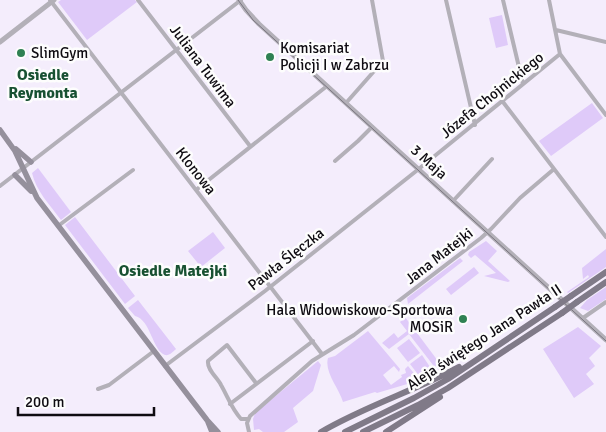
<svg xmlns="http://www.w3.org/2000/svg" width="606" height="432" font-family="Signika,sans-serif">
<rect width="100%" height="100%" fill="#f4edfc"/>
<path fill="#dfcaf9" d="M61,0H135L137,2L87,40L58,2Z
M502,15L508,45L496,48L489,18Z
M592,103L603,118L551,156L539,141Z
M38,168L71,212L61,220C50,205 36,191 32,173Z
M75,217L135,296L125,304L65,225Z
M213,232L225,248L201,267L188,251Z
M486,241L497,251L488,261L510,281L508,282L484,276L496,273L475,255L471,258L468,255L469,252Z
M606,249V267L568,293L567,292L589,277L588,275L583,279L582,268Z
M460,258L463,261L408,304L407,298Z
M474,267L479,273L451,295L446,289Z
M606,287V299L588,311L580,308L587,300Z
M138,300L176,349C173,352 169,356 165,355C152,350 151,320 135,316L128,308Z
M405,317L444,369L414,382L377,393L375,392L343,402C339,388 324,372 328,358L335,356L368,331L400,369L399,372L394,366L383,375L391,385L402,377L401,375L406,373L405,369L408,366L417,377H420L410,364L422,355L430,367L433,365L409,334L389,349L382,343L394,333L398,338L407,331L400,322Z
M578,327L601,346L589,358L595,366L586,374L594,384L574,398L543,349Z
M409,339L420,353L408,362L397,348Z
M318,361L321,365L313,391L293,408L298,422L284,432H263L259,429L254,430L253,419L255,413Z"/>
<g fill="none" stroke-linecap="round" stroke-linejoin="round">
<path stroke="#b3b0b8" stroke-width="4" d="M50,0L322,354
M138,0L250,146
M446,0L475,125
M503,0L523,84
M556,30L606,42
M560,54L606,115
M503,102L606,237
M346,103L383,61L372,0
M335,161L358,141L372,127
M0,186L241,0
M196,190L327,86
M453,201L492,159
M58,226L133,170
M583,318L606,302
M165,366L265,291L415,172L560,54L549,0
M98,389L109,385L154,351
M230,404L313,341
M248,419H241C231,408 228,397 221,385C217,377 207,370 208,361L227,345L256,383
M249,432L247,423L250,416L312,361L354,335L481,238L491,229L520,198L554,169"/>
<path stroke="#b3b0b8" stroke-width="5" d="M239,0L246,10L259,24L606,340
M0,42L54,0"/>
<path stroke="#95909c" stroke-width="5.5" d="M0,130L15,151L37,198L207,420L218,432
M16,149L31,162
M15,175L31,191
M208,422L212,432"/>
<path stroke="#807a88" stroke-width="6" d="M571,296L606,272
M577,302L606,282
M321,432C365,406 414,391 459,367
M345,432L414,398L448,379L555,307
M363,432L418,405L448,388L562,313
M386,432L440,397"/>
<path stroke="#79747f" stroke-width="1" d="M238,0L253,20L606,341"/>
<path stroke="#807a88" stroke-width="6" d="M555,307L571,296
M562,313L577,302"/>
</g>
<g fill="#2f8153" stroke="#fdfdfd" stroke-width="2">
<circle cx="21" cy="53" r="5"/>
<circle cx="270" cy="57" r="5"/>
<circle cx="463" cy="319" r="5"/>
</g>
<g text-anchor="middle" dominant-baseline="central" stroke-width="5" stroke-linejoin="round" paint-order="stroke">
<g font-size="15" fill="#0e0b11" stroke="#fdfdfd" text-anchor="start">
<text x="280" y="48">Komisariat<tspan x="280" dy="17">Policji I w Zabrzu</tspan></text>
<text x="31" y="53">SlimGym</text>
<text x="453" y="310" text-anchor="end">Hala Widowiskowo-Sportowa<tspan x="453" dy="17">MOSiR</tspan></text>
</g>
<g font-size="15" fill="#0e0b11" stroke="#fdfdfd">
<text transform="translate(203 66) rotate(53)">Juliana Tuwima</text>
<text transform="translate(492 95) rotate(-39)">Józefa Chojnickiego</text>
<text transform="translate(429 162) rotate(42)">3 Maja</text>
<text transform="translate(196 171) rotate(52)">Klonowa</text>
<text transform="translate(439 256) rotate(-38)">Jana Matejki</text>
<text transform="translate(286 259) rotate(-38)">Pawła Ślęczka</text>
<text transform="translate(484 337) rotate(-33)">Aleja świętego Jana Pawła II</text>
</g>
<g font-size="16" font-weight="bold" fill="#185132" stroke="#fdfdfd">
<text x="43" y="75">Osiedle<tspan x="43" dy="18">Reymonta</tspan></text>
<text x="173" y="271">Osiedle Matejki</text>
</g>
</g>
<path d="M18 407v8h136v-8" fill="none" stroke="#0e0b11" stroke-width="2.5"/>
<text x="25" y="407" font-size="15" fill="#0e0b11" stroke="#fdfdfd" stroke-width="4" paint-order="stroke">200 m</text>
</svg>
